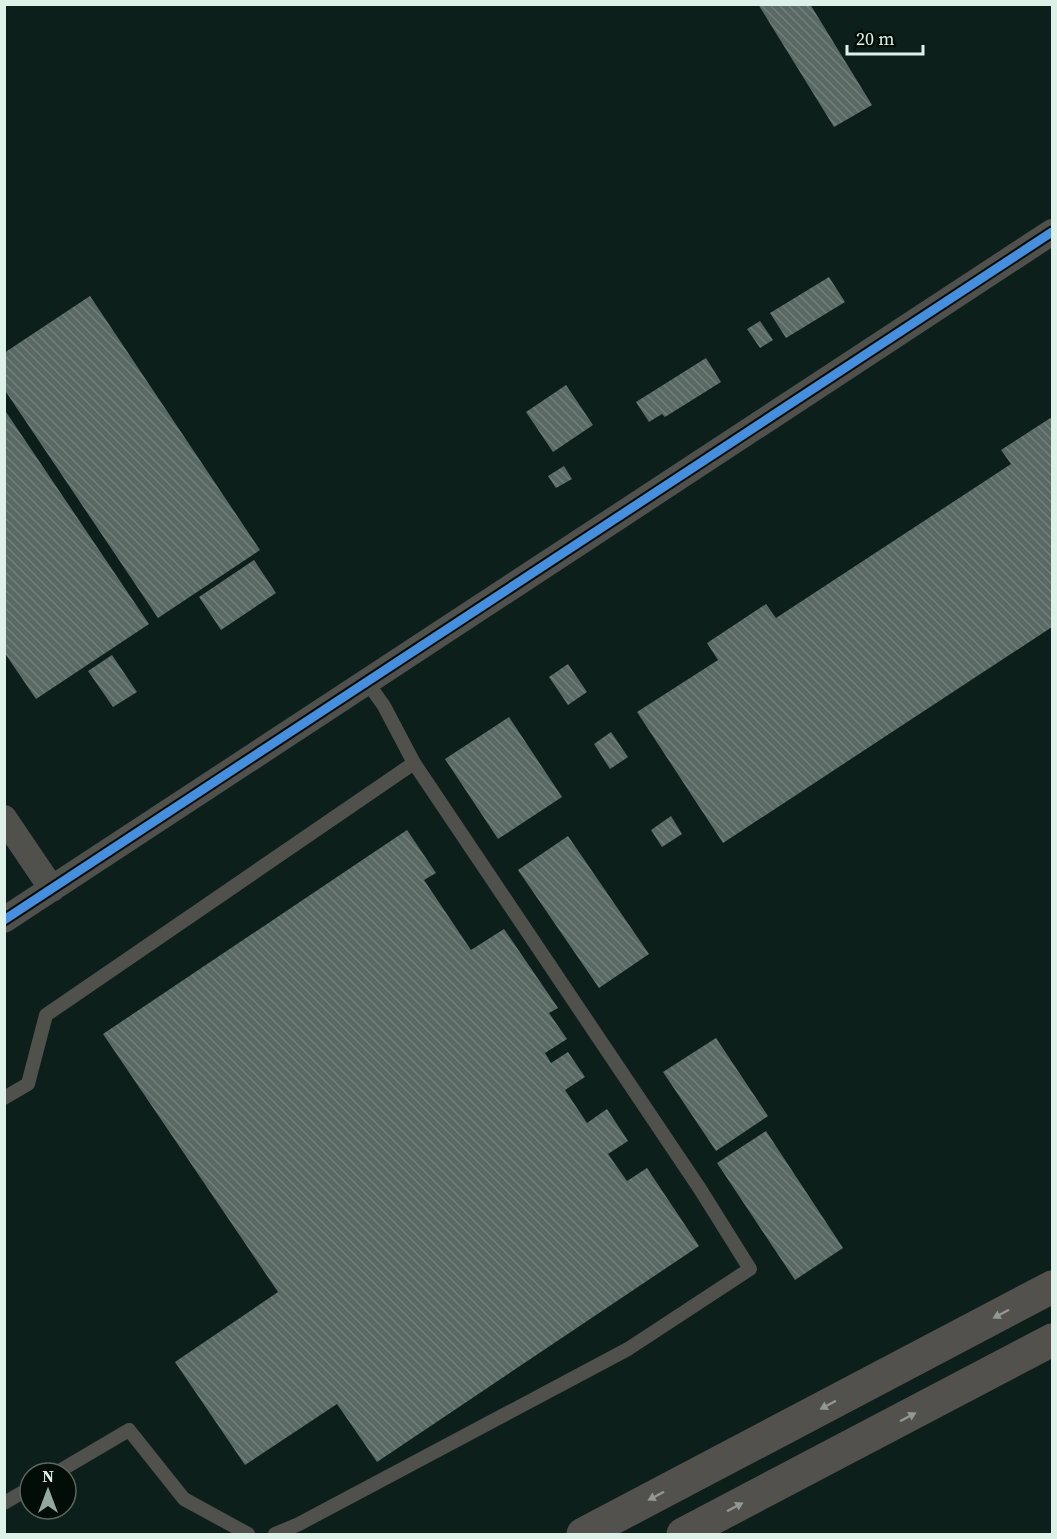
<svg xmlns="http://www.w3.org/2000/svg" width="1057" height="1539" font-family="'Source Serif 4',serif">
<defs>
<pattern id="building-back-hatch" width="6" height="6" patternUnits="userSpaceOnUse" patternTransform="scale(1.5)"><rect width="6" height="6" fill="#5a6964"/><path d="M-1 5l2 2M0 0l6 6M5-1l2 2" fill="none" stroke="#717f7a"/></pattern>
</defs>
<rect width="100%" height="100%" fill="#0c1f1a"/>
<path fill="url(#building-back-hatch)" d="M758,4H810L872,105L834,127Z
M829,277L845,302L786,338L770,313Z
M90,296L260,550L158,618L4,389V353Z
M760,321L773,340L760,348L747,329Z
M706,358L721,382L665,417L662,414L649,422L636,402Z
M566,385L593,425L553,452L526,412Z
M4,409L149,624L36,699L4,652Z
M1052,417V627L723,843L637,712L718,660L707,643L766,604L776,618L1011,464L1001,450Z
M564,466L572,479L556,488L548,476Z
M254,560L276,593L221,630L199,597Z
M112,655L137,692L113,707L88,671Z
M568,664L587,692L568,705L549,677Z
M509,717L562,797L498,839L445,759Z
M611,732L628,757L610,769L594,744Z
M671,816L682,834L662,847L651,830Z
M407,830L436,873L424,880L471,950L504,929L558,1008L549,1013L567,1039L545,1053L551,1063L568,1052L585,1077L565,1090L587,1123L607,1109L628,1141L608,1154L627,1181L647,1168L699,1246L377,1462L337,1404L245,1465L175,1362L278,1292L103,1034Z
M568,836L649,954L599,988L518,870Z
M716,1038L768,1116L716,1151L663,1072Z
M766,1131L843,1248L795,1280L717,1163Z"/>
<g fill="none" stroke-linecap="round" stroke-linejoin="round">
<path stroke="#50504d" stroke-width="14" d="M4,1098L28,1084L46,1015L414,763
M56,1473L129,1430L184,1499L248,1534
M4,1503L30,1488
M275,1534L299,1524L628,1349L750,1269L700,1189L414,763L384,706L367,682"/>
<path stroke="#50504d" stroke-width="26" d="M4,818L52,889
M4,920L1052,232"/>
<path stroke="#53514e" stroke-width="33" d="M583,1534L1052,1287
M683,1534L1052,1340"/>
<defs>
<path id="cycleway" d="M4,920L1052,232"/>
</defs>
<use href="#cycleway" stroke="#020d08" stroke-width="13"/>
<use href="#cycleway" stroke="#468fdf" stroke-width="9"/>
</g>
<defs><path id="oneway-solid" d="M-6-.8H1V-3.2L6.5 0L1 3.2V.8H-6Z" transform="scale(1.5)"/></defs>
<g fill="#929994">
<use href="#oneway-solid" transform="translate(1001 1314) rotate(152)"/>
<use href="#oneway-solid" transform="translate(828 1405) rotate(152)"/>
<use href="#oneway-solid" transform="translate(908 1417) rotate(-28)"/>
<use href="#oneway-solid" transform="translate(656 1496) rotate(152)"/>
<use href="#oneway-solid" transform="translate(735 1507) rotate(-28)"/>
</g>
<rect width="1057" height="1539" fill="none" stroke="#def1e9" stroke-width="12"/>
<g transform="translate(48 1491)"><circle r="28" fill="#020d08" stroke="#5a6862" stroke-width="1.5"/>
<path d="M0-4.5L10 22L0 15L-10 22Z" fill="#94a8a1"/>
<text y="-9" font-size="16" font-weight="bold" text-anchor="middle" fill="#def1e9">N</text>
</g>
<path d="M847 45v9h76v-9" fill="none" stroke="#def1e9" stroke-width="3"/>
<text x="856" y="45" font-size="18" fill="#def1e9" stroke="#020d08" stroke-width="4.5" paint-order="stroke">20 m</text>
</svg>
